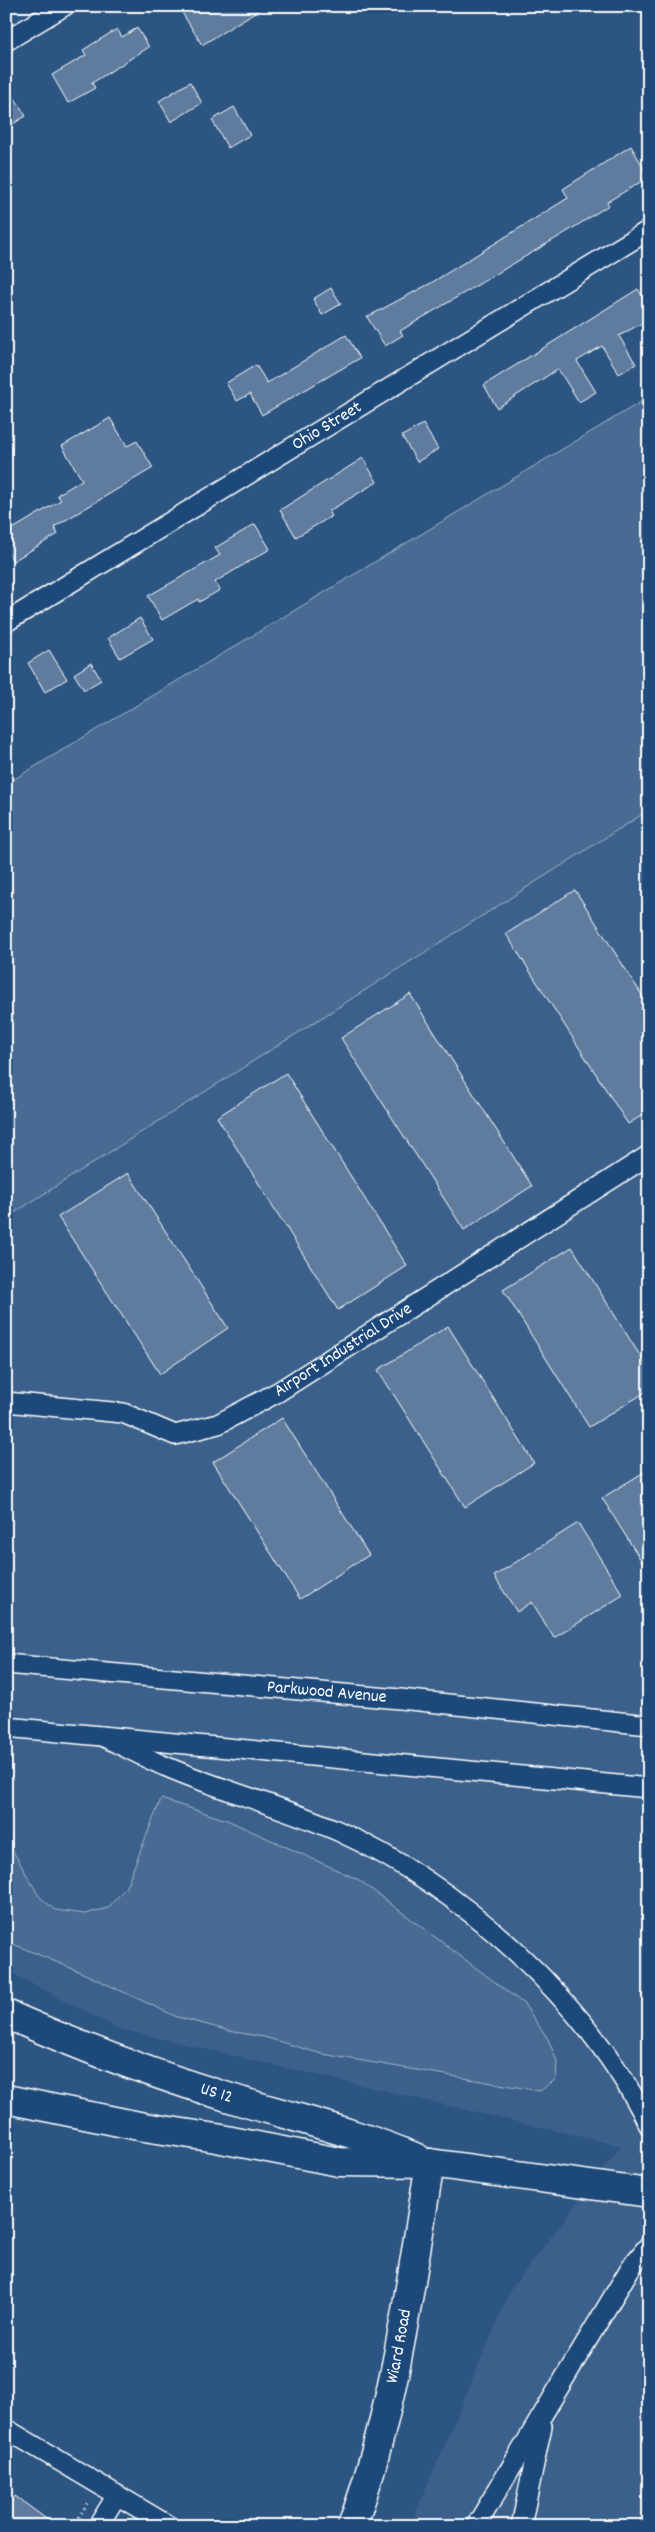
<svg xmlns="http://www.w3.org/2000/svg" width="655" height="2532" font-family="Dekko,sans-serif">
<rect width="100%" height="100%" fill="#2c5582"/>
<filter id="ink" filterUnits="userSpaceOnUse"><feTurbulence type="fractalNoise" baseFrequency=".02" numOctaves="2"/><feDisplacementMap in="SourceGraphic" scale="10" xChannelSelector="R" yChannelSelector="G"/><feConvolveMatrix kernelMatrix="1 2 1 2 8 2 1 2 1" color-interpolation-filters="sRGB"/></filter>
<g filter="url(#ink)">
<path fill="#3b618b" d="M649,397V2526H410L511,2289L621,2146L119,2029L6,1970V784Z"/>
<path fill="#486b92" stroke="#a4b5c8" d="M649,397V810L6,1218V784Z
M161,1799L227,1820L359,1880L524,2004L548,2039L557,2061L556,2079L540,2091L322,2054L264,2037L234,2032L177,2017L87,1975L6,1941V1839L39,1896L55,1910L85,1914L108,1908L126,1887Z"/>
<path fill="#5e7c9f" stroke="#fff" d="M178,6H265L202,45Z
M137,28L149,47L92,83L95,88L68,103L52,75L86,55L83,50L117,29L122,37Z
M190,82L202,103L171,122L159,101Z
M6,84L26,116L6,128Z
M234,107L250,135L228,148L212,120Z
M631,146L649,177L607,202L609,205L570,230L400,331L403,335L385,346L367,317L431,283L568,198L563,189Z
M331,288L341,304L322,315L313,299Z
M638,289L649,306V319L619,336L636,364L619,374L602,346L577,361L596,392L579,402L558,369L497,408L484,385Z
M346,335L360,358L262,415L250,394L237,401L226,383L256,365L267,383Z
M110,418L127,446L137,441L153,468L54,527L58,534L13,561L6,549V533L61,500L57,495L82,480L62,446Z
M423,424L438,449L417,462L402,436Z
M363,458L377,482L329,511L332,516L296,537L280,510Z
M255,524L270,549L215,582L220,590L199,602L198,599L162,620L148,596L220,555L215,548Z
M140,618L153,639L120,658L108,638Z
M49,650L67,679L45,692L28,663Z
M91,663L101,680L84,690L74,674Z
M575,890L649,1006V1111L628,1124L506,934Z
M410,994L532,1186L464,1230L341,1038Z
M286,1073L407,1266L338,1310L217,1117Z
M128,1173L228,1328L160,1374L58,1217Z
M572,1247L649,1370V1390L589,1427L503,1290Z
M448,1326L534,1463L465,1507L378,1370Z
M282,1418L369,1555L300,1599L213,1462Z
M649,1469V1573L602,1498Z
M578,1523L623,1595L554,1638L532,1602L517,1612L494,1576Z
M15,2496L56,2526H6V2509Z"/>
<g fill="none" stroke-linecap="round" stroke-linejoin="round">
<defs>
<g id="minor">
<path d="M6,41L64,6"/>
<path id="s1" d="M6,622L649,230"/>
<path id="s2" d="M6,1402L123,1413L175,1435L218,1424L278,1392L649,1155"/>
<path id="s3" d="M6,1664L400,1699L649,1725"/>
<path d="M6,1727L649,1788"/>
<path d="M102,1736C124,1746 145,1758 167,1767C223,1791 282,1806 338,1831C463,1888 588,2002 649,2125"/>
<path d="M6,2429L169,2526"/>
<path d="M98,2526L117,2495"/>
<path d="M476,2526L631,2267L649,2245"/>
<path d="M521,2526L542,2426"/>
</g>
<g id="primary">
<path id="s4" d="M352,2526C395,2409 410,2285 430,2163"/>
</g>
<g id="trunk">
<path id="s5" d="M6,2014C82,2048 161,2077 240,2101C300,2119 360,2134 417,2158"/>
<path d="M6,2099L144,2127L216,2138L339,2162L430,2163L649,2193"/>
</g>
</defs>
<use href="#minor" stroke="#fff" stroke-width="22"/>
<use href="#primary" stroke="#fff" stroke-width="31"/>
<use href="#trunk" stroke="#fff" stroke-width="31"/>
<path stroke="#fff" stroke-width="3" stroke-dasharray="1 4" stroke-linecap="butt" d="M74,2526L89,2500"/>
<use href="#minor" stroke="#1f4a7a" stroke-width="19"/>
<use href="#primary" stroke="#1f4a7a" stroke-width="28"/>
<use href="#trunk" stroke="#1f4a7a" stroke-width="28"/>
</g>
</g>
<g text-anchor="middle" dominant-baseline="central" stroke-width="4" stroke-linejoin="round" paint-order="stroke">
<g font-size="18" fill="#fff" stroke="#1f4a7a">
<text stroke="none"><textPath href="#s1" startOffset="376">Ohio Street</textPath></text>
<text stroke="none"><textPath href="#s2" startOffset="364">Airport Industrial Drive</textPath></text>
<text stroke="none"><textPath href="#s3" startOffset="322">Parkwood Avenue</textPath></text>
<text stroke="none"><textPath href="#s5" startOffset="225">US 12</textPath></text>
<text stroke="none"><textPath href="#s4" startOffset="186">Wiard Road</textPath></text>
</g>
</g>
<rect width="655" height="2532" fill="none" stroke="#1f4a7a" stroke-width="25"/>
<rect x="12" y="12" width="630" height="2507" fill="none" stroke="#fff" stroke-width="2" filter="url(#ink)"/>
</svg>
